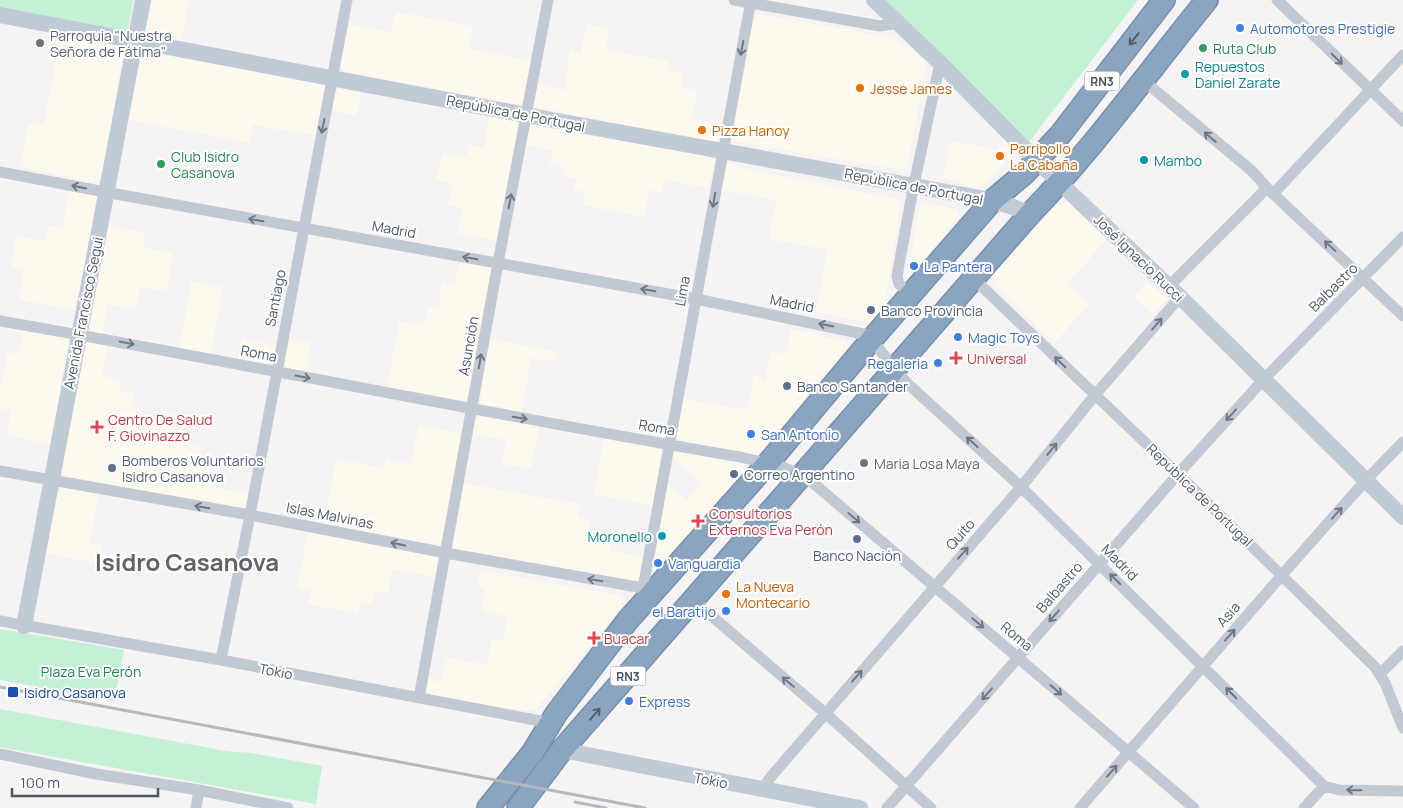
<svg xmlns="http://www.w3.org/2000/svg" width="1403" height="808" font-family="Manrope,sans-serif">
<rect width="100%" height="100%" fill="#f5f3f3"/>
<path fill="#fdf9ef" d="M151,0H189L181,42L149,35L146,28Z
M395,12L473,26L469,49L532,61L525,99L522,103L518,105L345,71L342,70L340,66L348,24L391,32Z
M758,14L893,38L924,59L926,65L908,166L901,170L737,142L733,136L753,19Z
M586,24L610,28L606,50L669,61L667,70L683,72L681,87L697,90L692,120L722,125L720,138L715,141L709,142L536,107L534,103L537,85L564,90L570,51L581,53Z
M61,34L122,46L124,49L102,178L98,180L93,182L20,167L29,122L44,124Z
M145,50L324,85L326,88L317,136L253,125L250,143L127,120L140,53Z
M341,87L362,91L357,116L332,110L336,92L338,88Z
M490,114L516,120L519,123L498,241L457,233L462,208L448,206L452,184L436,180L442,153L466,158L469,145L484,148Z
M533,124L710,155L714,159V163L709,188L665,180L662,192L650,190L644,217L583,205L585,192L574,190L576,179L563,177L564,167L550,164L552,151L525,145L529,128Z
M1007,137L1017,149L986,184L977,188L943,178L950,141L981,146L996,151Z
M728,165L896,199L901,203L884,308L874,322L870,323L816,312L827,250L769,239L776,200L719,189L723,168Z
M69,187L96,194L97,197L76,310L19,300L24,269L11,266L16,236L44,241L48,226L62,228Z
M1068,202L1107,239L1067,284L1089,305L1054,343L996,285V273L1057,204Z
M924,204L957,209L959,215L911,277L907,275L920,206Z
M108,226L145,233L143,248L174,253L166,292L140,287L136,310L108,304L102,334L95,333L89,326Z
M459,260L487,265L491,268L492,274L470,394L466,398L460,400L387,387L399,321L424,325L427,307L438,308L442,283L455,285Z
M191,281L223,287L211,354L179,348Z
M1147,281L1165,296L1167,300L1153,315L1133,297Z
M24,329L65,336L69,340L50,444L6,435L11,411L0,408V382H2L7,352L19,354Z
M791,329L847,342L846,347L760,454L755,456L674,439L680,398L747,410L754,373L765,382L771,352L786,354Z
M242,339L277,346L275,361L273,364L268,365L238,359Z
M289,339L311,343L306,372L288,369L285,366V362Z
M489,339L556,351L555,362L531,358L522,412L480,403Z
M88,342L108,344L102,376L121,380L119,391L134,394L132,408L142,410L140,422L190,432L188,444L201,446L198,459L211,462L207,486L250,494L248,505L245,508L239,509L67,477L63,473L62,467L85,345Z
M483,415L539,425L531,469L502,464L506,440L473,434L475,419Z
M419,425L464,434L443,541L441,543L433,545L324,524L336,459L384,468L386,459L411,464Z
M604,437L657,447L661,450L662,454L653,506L594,494Z
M673,450L751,464L752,467L650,580L665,482L687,500L701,482L671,457Z
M462,483L580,504L578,517L591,520L589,531L613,535L610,550L643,557L640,578L636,582L458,551L453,547L451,541Z
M62,487L100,491L90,543L102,545L99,564L46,553L56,496Z
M308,531L436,556L439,560L435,577L392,569L388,594L375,592L373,604L361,602L358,614L308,604L311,591L297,588Z
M480,570L622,596V607L535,710L523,711L434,696L425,690V679L441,682L445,657L487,665L492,639L503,641L507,616L481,611L486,588L477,586Z"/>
<path fill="#c3f1d5" d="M0,0H133L128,31L0,9Z
M884,0H1138L1029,142Z
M0,629L124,650L114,701L0,680Z
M0,709L226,751L251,753L322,766L316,804L0,747Z"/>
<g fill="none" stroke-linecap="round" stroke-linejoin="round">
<defs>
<path id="highway" d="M488,808L533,752L556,714L628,620L769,462L872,339L992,201L1025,173L1060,135L1164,0
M518,808L562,750L1029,215C1094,148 1148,72 1207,0"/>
</defs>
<use href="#highway" stroke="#7690ad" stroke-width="24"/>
<path stroke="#c1cad2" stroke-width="11" d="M734,0L880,26L898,23
M1277,0L1403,121
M1144,81L1252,171L1267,188L1403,316
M0,172L105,192L696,299L868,335L895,369L908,384L1021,487L1324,786L1339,790L1403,791
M1273,194L1403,55
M974,279L1178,474L1375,667L1385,683L1403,728
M1169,286L1267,188
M911,295L899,284L897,276L912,194L940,63
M0,321C247,364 493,415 740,457L784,467L812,482L1194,808
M0,471L250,515L446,553L643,588L651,595
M643,588L751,0
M694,601L825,713L931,808
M0,621L221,660L551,723
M221,660L250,515L347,0
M1380,674L1403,651
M419,698L498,263L548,0
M0,754L96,774L199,790L288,808
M763,790L769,779L1021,487L1095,395L1180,297
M196,808L199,790
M887,808L1178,474L1264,379L1403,237
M1080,808L1282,575L1366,480L1403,442
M1304,808L1324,786"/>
<path stroke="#c1cbd6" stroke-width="16" d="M874,0L940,63L1037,161L1180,297L1403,517
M0,15L552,120L980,198C997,203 1015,205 1029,215
M24,626L143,0
M562,750L860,808"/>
<use href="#highway" stroke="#8ba5c1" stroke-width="21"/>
<path stroke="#b5b8bd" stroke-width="3" d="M0,687L645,808
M575,802L606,808"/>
</g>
<defs><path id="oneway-shaft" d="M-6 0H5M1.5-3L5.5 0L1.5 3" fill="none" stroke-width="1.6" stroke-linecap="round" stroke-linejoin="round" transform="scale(1.25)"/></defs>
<g stroke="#505e6b">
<use href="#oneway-shaft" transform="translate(1134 39) rotate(128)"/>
<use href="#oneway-shaft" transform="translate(595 714) rotate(-49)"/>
</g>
<g stroke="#6e7983">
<use href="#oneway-shaft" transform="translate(742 48) rotate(101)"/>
<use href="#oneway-shaft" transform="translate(1337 59) rotate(44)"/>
<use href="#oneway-shaft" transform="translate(323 126) rotate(101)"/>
<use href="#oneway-shaft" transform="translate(1210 137) rotate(-140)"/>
<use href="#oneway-shaft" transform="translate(79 187) rotate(-169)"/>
<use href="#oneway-shaft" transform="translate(714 200) rotate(100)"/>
<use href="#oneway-shaft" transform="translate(510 201) rotate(-79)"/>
<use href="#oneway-shaft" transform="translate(256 220) rotate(-170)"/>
<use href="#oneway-shaft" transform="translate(1330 246) rotate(-137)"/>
<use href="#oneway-shaft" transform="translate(470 258) rotate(-170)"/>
<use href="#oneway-shaft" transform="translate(648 290) rotate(-170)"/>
<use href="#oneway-shaft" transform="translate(1157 324) rotate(-49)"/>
<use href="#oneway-shaft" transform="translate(826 325) rotate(-169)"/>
<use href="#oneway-shaft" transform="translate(127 343) rotate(11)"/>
<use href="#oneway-shaft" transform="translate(480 361) rotate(-80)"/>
<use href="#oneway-shaft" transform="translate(1060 362) rotate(-136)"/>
<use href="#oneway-shaft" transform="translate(303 377) rotate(11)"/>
<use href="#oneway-shaft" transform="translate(1231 415) rotate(132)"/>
<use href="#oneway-shaft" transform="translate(520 418) rotate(10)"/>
<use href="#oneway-shaft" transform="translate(972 442) rotate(-138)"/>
<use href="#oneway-shaft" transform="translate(1052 449) rotate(-51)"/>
<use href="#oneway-shaft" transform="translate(202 507) rotate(-170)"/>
<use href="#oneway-shaft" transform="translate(1337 513) rotate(-48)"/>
<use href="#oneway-shaft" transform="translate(854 518) rotate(41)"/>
<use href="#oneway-shaft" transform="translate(398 544) rotate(-169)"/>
<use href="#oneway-shaft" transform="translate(963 553) rotate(-49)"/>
<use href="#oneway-shaft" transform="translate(1115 579) rotate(-135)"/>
<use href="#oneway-shaft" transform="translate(595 580) rotate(-170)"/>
<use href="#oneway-shaft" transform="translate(1054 616) rotate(131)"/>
<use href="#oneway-shaft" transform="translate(978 623) rotate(40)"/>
<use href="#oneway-shaft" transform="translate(1230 635) rotate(-49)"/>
<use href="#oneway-shaft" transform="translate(857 676) rotate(-49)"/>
<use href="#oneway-shaft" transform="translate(788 682) rotate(-140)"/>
<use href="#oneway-shaft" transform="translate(1056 690) rotate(42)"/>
<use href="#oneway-shaft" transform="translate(1231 693) rotate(-135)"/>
<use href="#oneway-shaft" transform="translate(987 694) rotate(131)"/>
<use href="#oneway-shaft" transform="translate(1112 771) rotate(-49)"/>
<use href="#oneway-shaft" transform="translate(1354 790) rotate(-179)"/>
</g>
<g fill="#3f7fe0" stroke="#fff" stroke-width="2">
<circle cx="1240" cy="28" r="5"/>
<circle cx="914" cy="266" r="5"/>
<circle cx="958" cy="337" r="5"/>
<circle cx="938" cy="363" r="5"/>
<circle cx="751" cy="434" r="5"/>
<circle cx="658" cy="563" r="5"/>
<circle cx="726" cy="611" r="5"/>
<circle cx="629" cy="701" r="5"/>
</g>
<g fill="#6b7280" stroke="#fff" stroke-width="2">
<circle cx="40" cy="43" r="5"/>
<circle cx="864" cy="463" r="5"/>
</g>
<g fill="#2e9e5b" stroke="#fff" stroke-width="2">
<circle cx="1203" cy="48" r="5"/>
<circle cx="161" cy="164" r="5"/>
</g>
<g fill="#0f9aa8" stroke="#fff" stroke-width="2">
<circle cx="1185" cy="74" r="5"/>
<circle cx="1144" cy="160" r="5"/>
<circle cx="662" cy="536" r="5"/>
</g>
<g fill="#e8710a" stroke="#fff" stroke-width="2">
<circle cx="860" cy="88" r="5"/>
<circle cx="702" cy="130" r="5"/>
<circle cx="1000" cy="156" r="5"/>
<circle cx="726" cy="594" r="5"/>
</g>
<g fill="#5c6f8a" stroke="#fff" stroke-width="2">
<circle cx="871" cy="310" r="5"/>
<circle cx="787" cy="386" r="5"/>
<circle cx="112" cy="468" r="5"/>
<circle cx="734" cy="474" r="5"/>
<circle cx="857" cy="539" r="5"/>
</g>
<g fill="#e0444e" stroke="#fff" stroke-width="2">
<path d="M953.5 350.5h5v5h5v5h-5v5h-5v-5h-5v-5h5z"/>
<path d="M94.5 419.5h5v5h5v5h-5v5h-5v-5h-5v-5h5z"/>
<path d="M695.5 513.5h5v5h5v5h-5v5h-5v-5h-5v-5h5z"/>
<path d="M591.5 630.5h5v5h5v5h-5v5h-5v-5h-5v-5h5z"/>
</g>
<rect fill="#1a4fb4" stroke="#fff" stroke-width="2" x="7" y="686" width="12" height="12" rx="2.5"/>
<g text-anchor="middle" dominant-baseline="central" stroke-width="4" stroke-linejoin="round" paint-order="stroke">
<g fill="#fff" stroke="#808990" stroke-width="1">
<rect x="1084.5" y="71.5" width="35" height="19" rx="4"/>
<rect x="610.5" y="666.5" width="35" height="19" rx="4"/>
</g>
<g font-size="12" font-weight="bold" fill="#4a5661">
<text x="1102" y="81">RN3</text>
<text x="628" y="676">RN3</text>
</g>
<g font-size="14" fill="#366cbe" stroke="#fff" text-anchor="start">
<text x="1250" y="28">Automotores Prestigie</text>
<text x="924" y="266">La Pantera</text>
<text x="968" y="337">Magic Toys</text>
<text x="928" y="363" text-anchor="end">Regaleria</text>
<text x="761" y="434">San Antonio</text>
<text x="668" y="563">Vanguardia</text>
<text x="716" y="611" text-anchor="end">el Baratijo</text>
<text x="639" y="701">Express</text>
</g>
<g font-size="14" fill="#5b616d" stroke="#fff" text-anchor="start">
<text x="50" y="35">Parroquia "Nuestra<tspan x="50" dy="16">Señora de Fátima"</tspan></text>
<text x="874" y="463">Maria Losa Maya</text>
</g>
<g font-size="14" fill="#27864d" stroke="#fff" text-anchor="start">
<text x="1213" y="48">Ruta Club</text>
<text x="171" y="156">Club Isidro<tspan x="171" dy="16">Casanova</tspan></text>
</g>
<g font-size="14" fill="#0d838f" stroke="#fff" text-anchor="start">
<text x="1195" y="66">Repuestos<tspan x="1195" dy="16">Daniel Zarate</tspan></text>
<text x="1154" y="160">Mambo</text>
<text x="652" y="536" text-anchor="end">Moronello</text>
</g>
<g font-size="14" fill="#c56008" stroke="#fff" text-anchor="start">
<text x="870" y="88">Jesse James</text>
<text x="712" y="130">Pizza Hanoy</text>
<text x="1010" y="148">Parripollo<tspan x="1010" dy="16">La Cabaña</tspan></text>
<text x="736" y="586">La Nueva<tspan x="736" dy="16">Montecario</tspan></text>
</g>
<g font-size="14" fill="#4a5661" stroke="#fff">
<text transform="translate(516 113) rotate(11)">República de Portugal</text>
<text transform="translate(914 186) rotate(11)">República de Portugal</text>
<text transform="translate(394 229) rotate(10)">Madrid</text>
<text transform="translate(1139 258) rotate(44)">José Ignacio Rucci</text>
<text transform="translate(1333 287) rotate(-45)">Balbastro</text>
<text transform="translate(682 291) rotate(-80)">Lima</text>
<text transform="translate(275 298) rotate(-79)">Santiago</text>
<text transform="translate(792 303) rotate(11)">Madrid</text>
<text transform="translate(83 313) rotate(-79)">Avenida Francisco Segui</text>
<text transform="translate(468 346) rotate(-80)">Asunción</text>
<text transform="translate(259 353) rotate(11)">Roma</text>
<text transform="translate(657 427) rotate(10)">Roma</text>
<text transform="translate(1200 495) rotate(44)">República de Portugal</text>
<text transform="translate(330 515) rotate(11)">Islas Malvinas</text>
<text transform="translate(960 534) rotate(-49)">Quito</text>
<text transform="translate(1120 562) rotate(45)">Madrid</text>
<text transform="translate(1059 587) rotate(-49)">Balbastro</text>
<text transform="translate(1228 614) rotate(-49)">Asia</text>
<text transform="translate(1017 636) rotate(40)">Roma</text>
<text transform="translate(276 671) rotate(11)">Tokio</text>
<text transform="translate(711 780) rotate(11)">Tokio</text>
</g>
<g font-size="14" fill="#4e5e75" stroke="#fff" text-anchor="start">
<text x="881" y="310">Banco Provincia</text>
<text x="797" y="386">Banco Santander</text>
<text x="122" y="460">Bomberos Voluntarios<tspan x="122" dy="16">Isidro Casanova</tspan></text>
<text x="744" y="474">Correo Argentino</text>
<text x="857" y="555" text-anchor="middle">Banco Nación</text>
</g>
<g font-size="14" fill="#be3a42" stroke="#fff" text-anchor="start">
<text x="967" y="358">Universal</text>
<text x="108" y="419">Centro De Salud<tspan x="108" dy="16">F. Giovinazzo</tspan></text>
<text x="709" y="513">Consultorios<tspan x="709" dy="16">Externos Eva Perón</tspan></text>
<text x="604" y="638">Buacar</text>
</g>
<g font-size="14" fill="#17864f" stroke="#fff">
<text x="91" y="671">Plaza Eva Perón</text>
</g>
<g font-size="14" fill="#164399" stroke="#fff" text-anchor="start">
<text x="24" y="692">Isidro Casanova</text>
</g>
<g font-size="24" font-weight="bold" fill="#5f6368" stroke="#fff">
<text x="187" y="561">Isidro Casanova</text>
</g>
</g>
<path d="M12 788v8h146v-8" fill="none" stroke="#4a5661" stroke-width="2.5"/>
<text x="20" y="788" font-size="15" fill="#4a5661" stroke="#ffffff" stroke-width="4" paint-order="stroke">100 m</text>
</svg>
